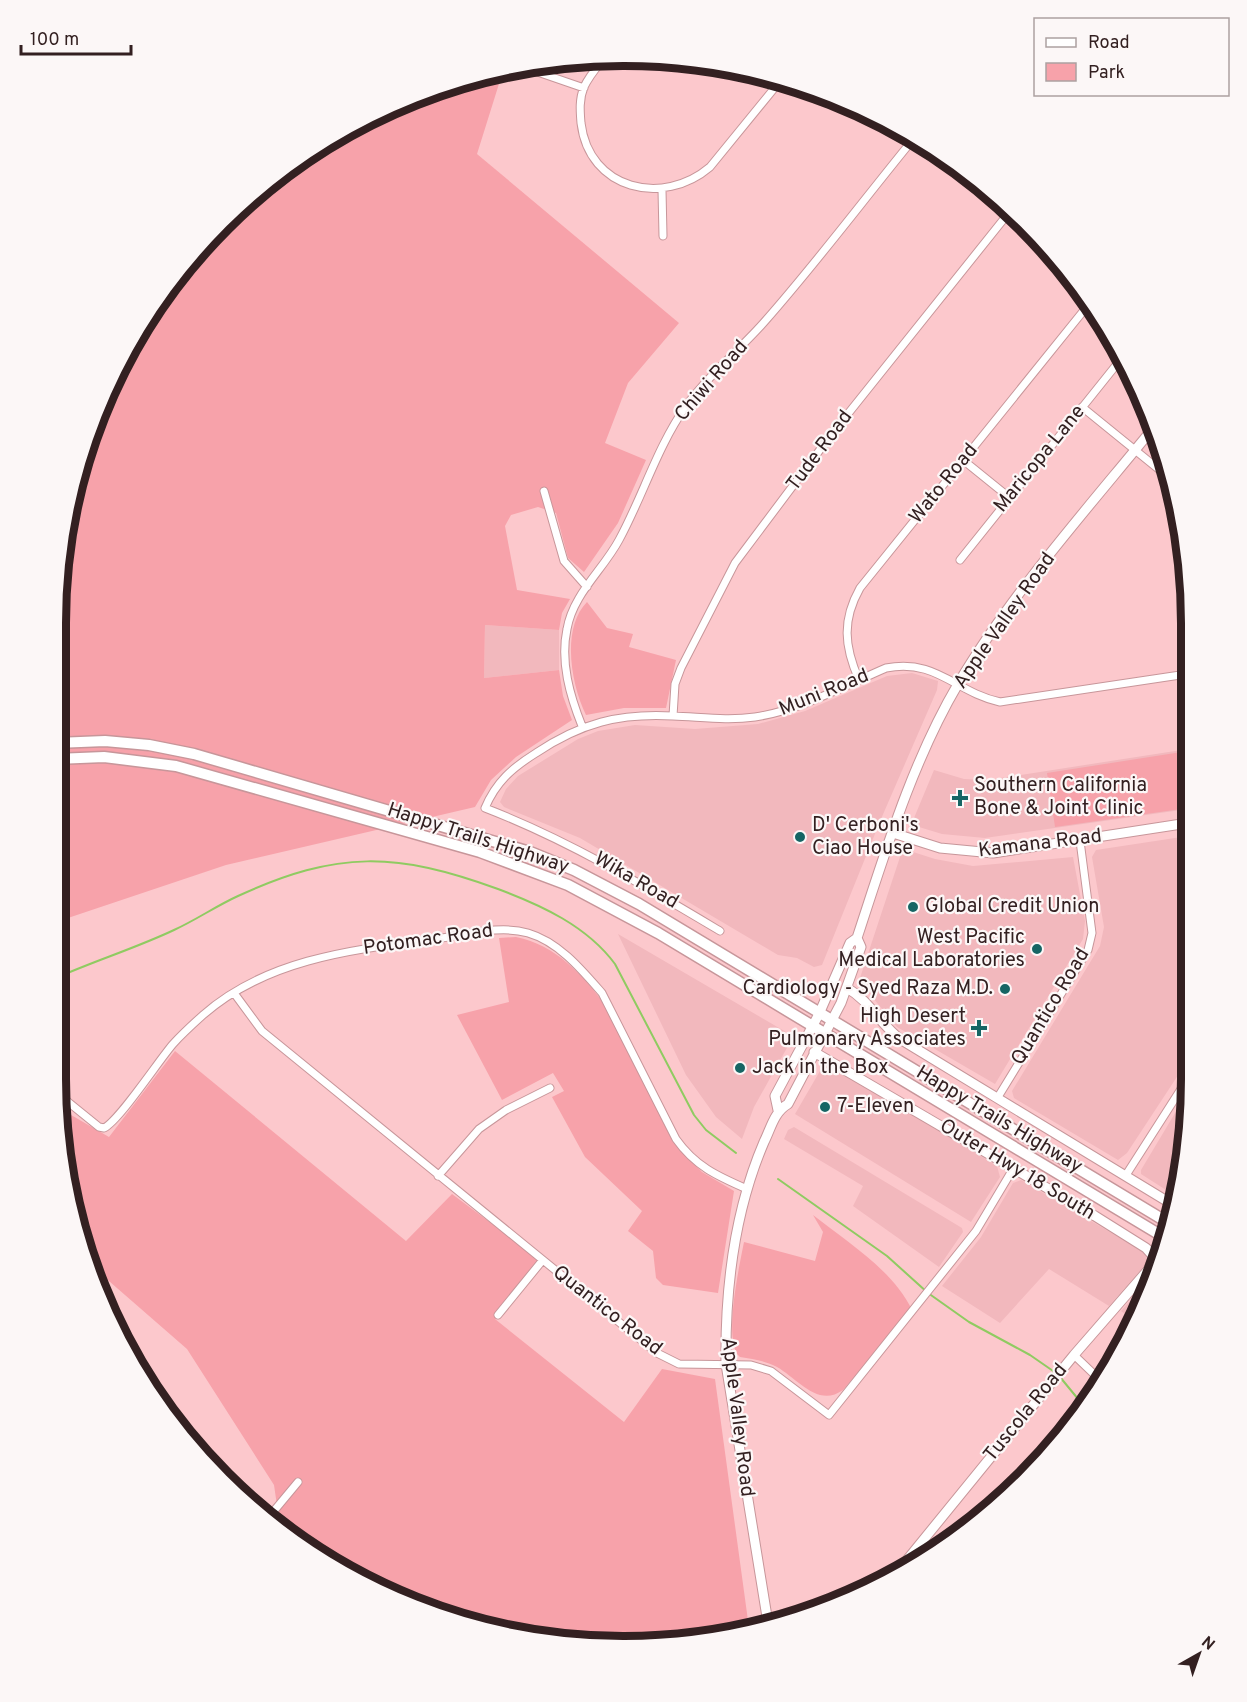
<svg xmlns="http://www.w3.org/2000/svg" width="1247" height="1702" font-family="Overpass,sans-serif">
<rect width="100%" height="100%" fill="#fcc8cc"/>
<path fill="#f2b8bd" d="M485,625L559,630V670L484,678Z
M912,673L938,681L937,690L881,819L822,965L814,967L797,958L778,955L580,838L504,807L500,802L506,789L518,776L578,739L598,731L635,725L695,729L758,724L805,711L887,676Z
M1188,749V809L985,838L942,834L919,827L914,818L934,770L964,779L988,780Z
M1188,836L1190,1057L1127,1153L1118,1160L1014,1098L1012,1091L1100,946L1104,927L1092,857L1096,850Z
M910,851L935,859L973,866L1073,857L1085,921L1083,939L995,1084L897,1027L859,981L901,854Z
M618,934L786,1032L789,1037L788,1046L754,1107L742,1139L716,1117L686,1075Z
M824,1064H828L997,1166L1000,1177L971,1222L795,1114Z
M1190,1088V1116L1177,1197L1141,1174V1170Z
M794,1127L962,1228L963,1232L939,1267L853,1206L863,1186L784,1139L788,1130Z
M1021,1180L1144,1252L1147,1259L1145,1265L1109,1306L1049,1269L1000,1323L942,1286L981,1237L1013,1183Z
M1154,1274L1136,1322L1121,1311Z"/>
<path fill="#f7a2aa" d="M503,71L477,154L679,323L628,383L605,443L646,460L618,523L584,572L568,558L556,513L538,507L511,515L505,526L517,590L570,599L562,613L559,630L485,625L484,678L559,670L563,696L572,720L516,757L491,780L475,807L226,865L56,922V623L75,477L151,308L277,173L372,114L476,75Z
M587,602L607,628L633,634L629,647L676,660L666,708H624L586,715C571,685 561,628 587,602Z
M1188,751V808L1055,827L1047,773Z
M516,937C556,945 583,975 606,1006L673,1142L702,1172L734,1191L718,1293L663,1285L656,1278L653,1251L628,1231L642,1211L585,1157L552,1097L564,1091L553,1073L502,1100L457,1015L509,1002L499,938Z
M175,1051L406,1241L452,1194L542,1261L495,1319L624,1422L662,1369L715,1379L749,1628L697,1642L513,1636L373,1588L280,1526L274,1485L187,1349L94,1268L75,1226L59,1108L109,1137Z
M813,1215C847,1242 893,1270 912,1310L843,1390C818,1408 798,1379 777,1367C766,1361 753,1359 740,1357C722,1343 740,1263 744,1242L815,1261L823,1232Z"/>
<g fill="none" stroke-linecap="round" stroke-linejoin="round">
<path stroke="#8fcb61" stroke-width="2" d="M56,978C94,961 136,948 174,930C196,920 216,906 238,896C338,850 396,852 498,889C541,905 587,926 615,964L694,1115L706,1130L736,1153
M778,1179L887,1256L928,1293L969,1322L1030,1355L1056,1373
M1060,1377L1083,1405"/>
<defs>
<path id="street" d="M605,57C597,67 589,76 584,87C579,99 580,111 581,123C589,190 663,207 710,167L781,80
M523,67L584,88
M662,190L663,236
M1082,407L1167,476
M963,460L1010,498
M544,491L564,561L587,587
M960,560L1121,359
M859,680C844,646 842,620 860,588L1089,304
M673,716L675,684L681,668L735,563L831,435L1011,210
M582,726C570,696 560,662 567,629C573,594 603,570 619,540C643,496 657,447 686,406C708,375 741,349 766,320C818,261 865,198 915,137
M720,931C643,885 568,840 485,808C496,782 512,768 536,753C581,723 619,713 673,716C701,717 727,721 755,717C801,710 844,686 886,668C936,658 955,692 1000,702L1187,674
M234,993L262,1031L657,1353L679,1364L751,1365L771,1371L829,1415L976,1231L1013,1169
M57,1093L99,1127L104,1128C119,1121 159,1060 173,1044C182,1034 193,1024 203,1015C269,957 359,949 442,938C470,934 501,925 528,933C559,942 582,970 602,993L676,1139C695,1166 717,1176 747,1189
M998,1097L1088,950L1092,933L1080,841
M1126,1175L1190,1075
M438,1176L479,1129L506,1110L550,1088
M498,1315L542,1261
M1074,1355L1100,1380
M268,1518L298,1482"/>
<path id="secondary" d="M893,833L940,848L993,853L1188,823
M847,988C870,1001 879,1023 900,1039L1175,1206
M814,1052L1095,1216L1146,1248L1154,1257L1148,1270L1074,1355L898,1571
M778,1110L775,1096L819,1014L850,943L857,938C885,853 912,762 958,684C1011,594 1088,508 1154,427
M768,1623L726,1364C725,1289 734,1212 764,1142C771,1128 774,1112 788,1104L841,1003L861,947L857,938"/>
<path id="primary" d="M56,743L105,741L149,745L194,754L530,852L574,870L639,904L1172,1225
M56,759L104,757L176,766L480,852L568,885L658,933L1167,1239"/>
</defs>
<use href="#street" stroke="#c7969a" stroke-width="9"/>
<use href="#secondary" stroke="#c7969a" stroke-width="11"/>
<use href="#primary" stroke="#c7969a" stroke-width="13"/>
<use href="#street" stroke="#fff" stroke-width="7"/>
<use href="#secondary" stroke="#fff" stroke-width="9"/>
<use href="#primary" stroke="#fff" stroke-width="10"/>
</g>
<g fill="#166564" stroke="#fcf7f7" stroke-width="2">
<path d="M957 789h6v6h6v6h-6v6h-6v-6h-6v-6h6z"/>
<circle cx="800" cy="837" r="6"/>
<circle cx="913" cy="907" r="6"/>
<circle cx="1037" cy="949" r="6"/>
<circle cx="1005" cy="989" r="6"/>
<path d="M976 1019h6v6h6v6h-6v6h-6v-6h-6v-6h6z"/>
<circle cx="740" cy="1068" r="6"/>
<circle cx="825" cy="1107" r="6"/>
</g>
<g text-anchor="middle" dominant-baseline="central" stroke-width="4.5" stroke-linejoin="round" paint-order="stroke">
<g font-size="20" fill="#332021" stroke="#fcf7f7">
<text transform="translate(712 381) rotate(-49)">Chiwi Road</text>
<text transform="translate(820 451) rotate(-53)">Tude Road</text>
<text transform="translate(1040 459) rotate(-51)">Maricopa Lane</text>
<text transform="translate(944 484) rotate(-51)">Wato Road</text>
<text transform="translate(1005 621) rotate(-55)">Apple Valley Road</text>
<text transform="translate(824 693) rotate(-22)">Muni Road</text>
<text transform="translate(478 839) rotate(18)">Happy Trails Highway</text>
<text transform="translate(1040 844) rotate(-7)">Kamana Road</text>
<text transform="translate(636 881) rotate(30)">Wika Road</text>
<text transform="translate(428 940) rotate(-8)">Potomac Road</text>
<text transform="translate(1051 1007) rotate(-59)">Quantico Road</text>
<text transform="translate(999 1120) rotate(31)">Happy Trails Highway</text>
<text transform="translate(1017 1170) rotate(31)">Outer Hwy 18 South</text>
<text transform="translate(607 1311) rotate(38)">Quantico Road</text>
<text transform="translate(1026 1413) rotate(-51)">Tuscola Road</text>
<text transform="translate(737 1417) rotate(83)">Apple Valley Road</text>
</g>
<g font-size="20" fill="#332021" stroke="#fcf7f7" text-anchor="start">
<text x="974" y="786">Southern California<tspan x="974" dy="23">Bone &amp; Joint Clinic</tspan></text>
<text x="812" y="826">D' Cerboni's<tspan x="812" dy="23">Ciao House</tspan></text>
<text x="925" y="907">Global Credit Union</text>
<text x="1025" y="938" text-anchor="end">West Pacific<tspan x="1025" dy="23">Medical Laboratories</tspan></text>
<text x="993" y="989" text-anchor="end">Cardiology - Syed Raza M.D.</text>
<text x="966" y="1017" text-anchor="end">High Desert<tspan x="966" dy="23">Pulmonary Associates</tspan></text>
<text x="752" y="1068">Jack in the Box</text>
<text x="837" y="1107">7-Eleven</text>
</g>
</g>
<path d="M0 0H1247V1702H0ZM623 66H624A557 557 0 0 1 1181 623V1079A557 557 0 0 1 624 1636H623A557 557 0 0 1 66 1079V623A557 557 0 0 1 623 66Z" fill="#fcf7f7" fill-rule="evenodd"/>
<path fill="none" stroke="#332021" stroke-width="8" d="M623 66H624A557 557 0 0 1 1181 623V1079A557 557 0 0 1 624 1636H623A557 557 0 0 1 66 1079V623A557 557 0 0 1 623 66Z"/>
<rect x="1034" y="18" width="195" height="78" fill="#fcf7f7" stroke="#aca1a1" stroke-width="1.5"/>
<rect x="1046" y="38" width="30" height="9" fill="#ffffff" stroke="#aca1a1" stroke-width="1.5"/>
<text x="1088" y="48" font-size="18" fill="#332021">Road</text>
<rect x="1046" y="63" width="30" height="18" fill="#f7a2aa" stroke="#aca1a1" stroke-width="1.5"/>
<text x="1088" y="78" font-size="18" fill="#332021">Park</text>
<g transform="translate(1199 1654) rotate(40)" stroke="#fcf7f7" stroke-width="4.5" paint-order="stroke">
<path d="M0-4.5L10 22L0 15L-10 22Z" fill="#332021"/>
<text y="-9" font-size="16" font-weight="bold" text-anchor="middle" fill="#332021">N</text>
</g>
<path d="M21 45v9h110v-9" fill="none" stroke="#332021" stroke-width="3"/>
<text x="30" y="45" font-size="18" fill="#332021" stroke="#fcf7f7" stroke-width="4.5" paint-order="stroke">100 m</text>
</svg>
